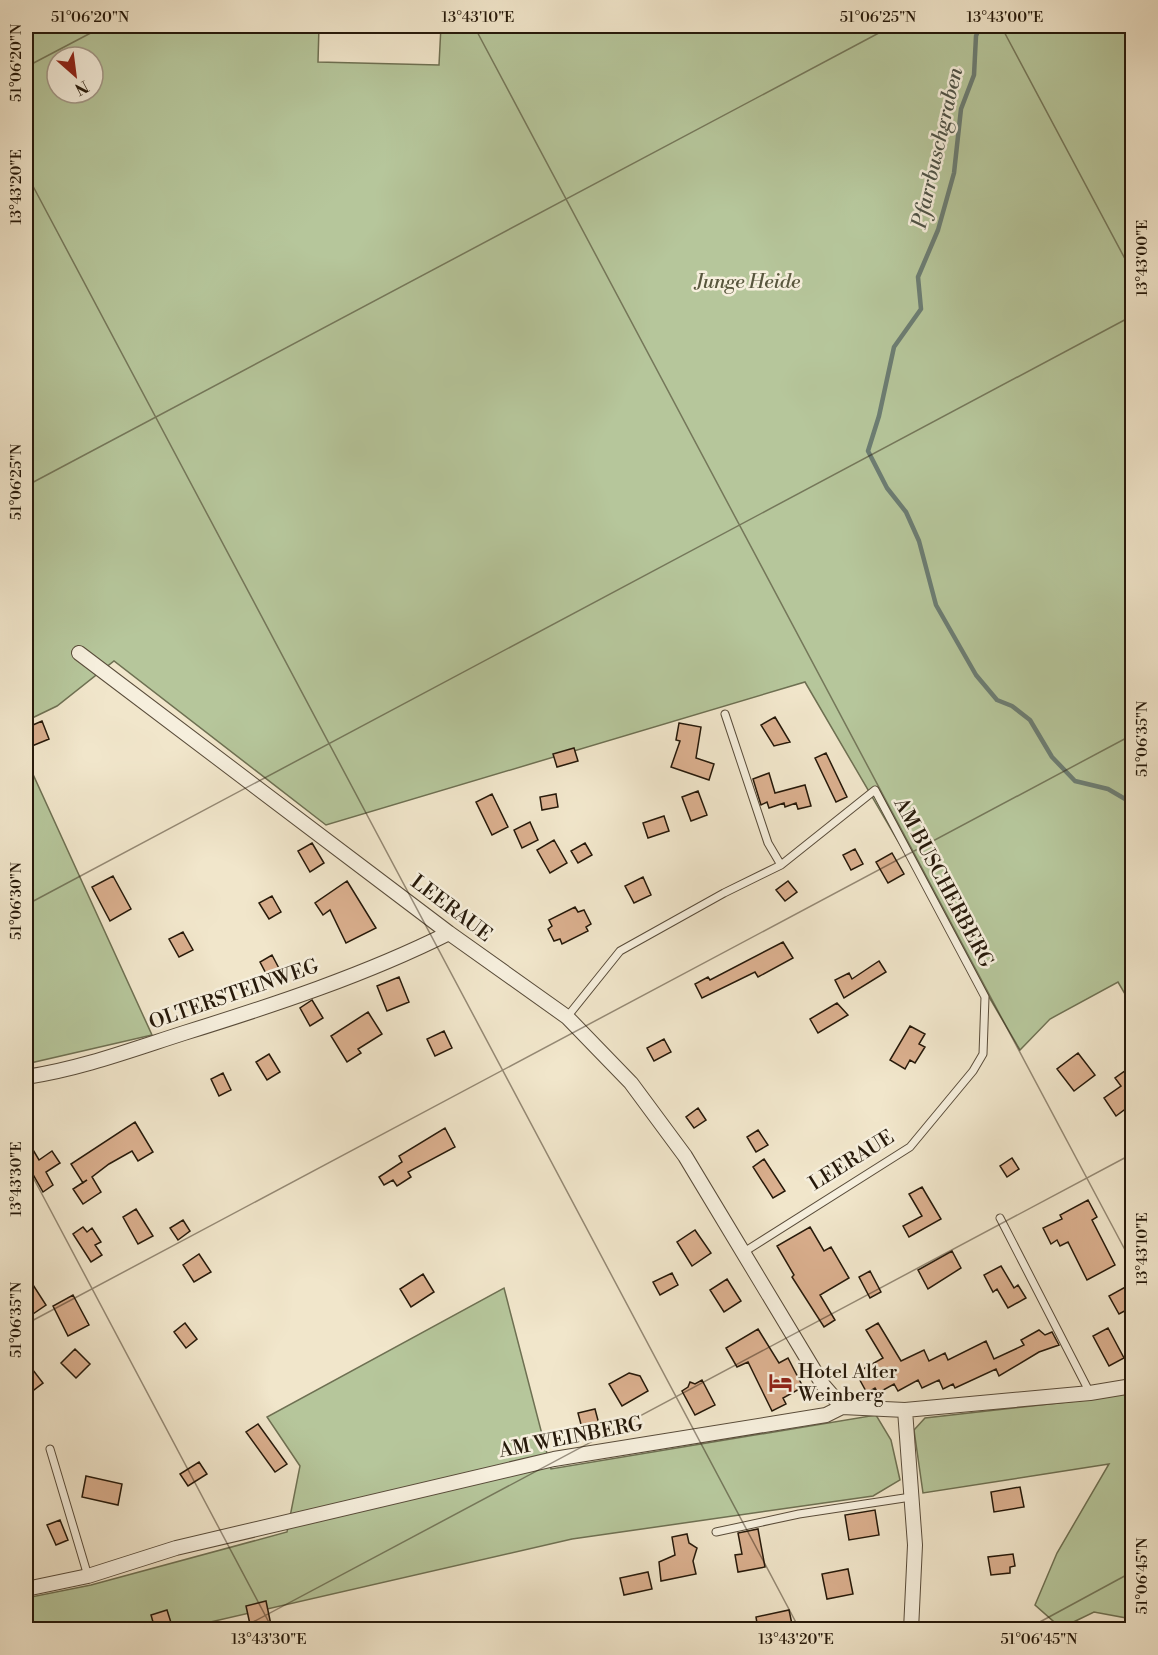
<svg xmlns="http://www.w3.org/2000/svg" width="1158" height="1655" font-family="'Libre Bodoni',serif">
<rect width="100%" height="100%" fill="#f1e6cb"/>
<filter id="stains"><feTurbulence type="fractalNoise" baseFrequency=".00333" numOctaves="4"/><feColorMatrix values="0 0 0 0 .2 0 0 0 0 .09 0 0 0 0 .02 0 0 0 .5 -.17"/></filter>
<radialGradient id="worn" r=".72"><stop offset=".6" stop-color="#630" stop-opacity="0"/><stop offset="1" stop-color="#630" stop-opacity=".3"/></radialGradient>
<path fill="#b6c69b" stroke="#6e7052" stroke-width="1.5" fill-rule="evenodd" d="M26,26H319L318,62L439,65L441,26H1123L1132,48V1006L1118,982L1050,1019L1020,1050L805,682L326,825L114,661L57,706L26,721ZM57,57H93V93H57Z
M26,759L152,1035L26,1064Z
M504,1288L551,1469L876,1415L891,1440L900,1480L873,1496L572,1539L180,1629L26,1630V1598L91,1585L287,1532L300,1466L267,1417Z
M1132,1392V1619L1094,1612L1061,1628L1035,1605L1057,1553L1109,1464L923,1493L914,1430L925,1418L1085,1400Z"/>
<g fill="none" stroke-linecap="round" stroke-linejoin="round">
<path stroke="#6c7d73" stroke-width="4.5" d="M980,26L976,36L974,75L961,109L954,173L938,230L918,277L921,309L894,347L879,416L868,451L887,488L906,512L919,541L936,605L976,675L997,700L1012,706L1030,720L1052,757L1075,781L1108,789L1132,803"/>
</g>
<path fill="#daaf8e" stroke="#26190a" stroke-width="1.5" d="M775,717L790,742L774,746L761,725Z
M42,721L49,739L32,746L26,728Z
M679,723L701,727L696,758L714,764L709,780L671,767L680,741L676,740Z
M574,748L578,761L557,767L553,754Z
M826,753L847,797L836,802L815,758Z
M769,773L775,793L805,785L811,806L798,809L796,803L785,807L784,803L769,808L767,802L761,805L753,779Z
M698,791L707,815L691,821L682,797Z
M492,794L508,827L492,835L476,802Z
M556,794L558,807L542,810L540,797Z
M664,816L669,831L648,838L643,823Z
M530,822L538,840L522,848L514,830Z
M554,840L567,863L550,873L537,850Z
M312,843L324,863L310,872L298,851Z
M585,843L592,855L578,863L571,851Z
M855,849L863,864L851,870L843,855Z
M892,853L904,874L888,883L876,862Z
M113,876L131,909L110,921L92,887Z
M643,877L651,895L634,903L625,886Z
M347,881L376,928L346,943L330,910L323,915L315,903Z
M788,881L797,892L785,901L776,890Z
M272,896L281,912L269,919L259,903Z
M575,907L578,912L584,910L591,924L586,927L588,931L562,944L560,939L554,941L548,929L552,926L549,920Z
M183,932L193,950L179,957L169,939Z
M783,942L793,958L758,977L755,972L702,998L695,984L708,977L710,980Z
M272,955L282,974L270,981L260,962Z
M879,961L886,972L844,998L835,980L849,973L852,979Z
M399,977L409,1002L387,1011L377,986Z
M312,1000L323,1018L310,1026L300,1008Z
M837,1003L848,1015L818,1033L810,1019Z
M368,1012L382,1034L358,1049L361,1053L347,1062L331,1036Z
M910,1026L925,1034L919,1044L925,1047L915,1063L910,1060L905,1069L890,1060Z
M444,1031L452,1048L435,1056L427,1039Z
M664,1039L671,1052L654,1061L647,1048Z
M1078,1053L1095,1075L1074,1091L1057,1069Z
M269,1054L280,1072L267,1080L256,1062Z
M1132,1066V1104L1116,1116L1104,1098L1121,1086L1115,1078Z
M223,1073L231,1090L219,1096L211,1079Z
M698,1108L706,1120L694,1128L686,1117Z
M135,1122L153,1152L138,1161L132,1151L109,1164L92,1177L101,1192L83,1204L73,1189L87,1180L83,1183L71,1164Z
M445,1128L455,1147L408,1172L411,1177L397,1186L393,1180L384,1185L379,1177L402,1162L399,1156Z
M758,1130L768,1145L756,1152L747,1137Z
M26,1138L39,1160L52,1151L60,1163L46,1172L53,1185L43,1192L26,1162Z
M1012,1158L1019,1169L1007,1177L1000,1166Z
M764,1159L785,1191L773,1198L753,1167Z
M922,1187L941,1219L909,1237L903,1226L922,1216L909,1194Z
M1088,1200L1097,1217L1092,1220L1115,1265L1087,1280L1068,1242L1060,1246L1057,1240L1051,1244L1043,1228L1062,1219L1060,1215Z
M136,1209L153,1236L138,1244L123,1217Z
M183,1220L190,1231L178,1240L170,1228Z
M83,1227L87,1232L92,1228L101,1242L95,1245L102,1255L91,1262L73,1234Z
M810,1227L824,1251L831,1247L849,1278L820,1295L835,1320L824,1327L792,1277L794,1275L777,1246Z
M695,1230L711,1253L692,1266L677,1242Z
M952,1251L961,1268L928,1289L918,1270Z
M199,1254L211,1272L194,1282L183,1265Z
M1001,1266L1014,1288L1018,1285L1026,1298L1008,1308L997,1289L993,1292L984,1275Z
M870,1271L881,1292L870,1298L859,1277Z
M672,1273L678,1285L660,1295L653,1282Z
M26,1274L46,1305L30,1316L26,1309Z
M423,1274L434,1292L411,1307L400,1289Z
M727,1279L741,1301L724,1312L710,1290Z
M1129,1285L1132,1292V1307L1119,1314L1109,1296Z
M73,1295L89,1325L68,1336L53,1306Z
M185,1323L197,1339L186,1348L174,1332Z
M878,1323L901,1361L924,1350L929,1361L945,1353L948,1360L986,1341L994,1359L1024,1345L1021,1340L1039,1330L1045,1335L1052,1332L1059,1345L1039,1352L999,1376L996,1369L955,1388L953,1384L943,1389L939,1380L922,1388L918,1380L898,1391L894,1384L878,1393L875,1388L867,1393L856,1373L883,1358L866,1330Z
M1108,1328L1124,1358L1109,1366L1093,1336Z
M758,1329L779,1363L788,1358L803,1387L783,1398L786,1404L772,1411L748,1362L737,1367L726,1348Z
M75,1349L90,1364L76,1378L61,1363Z
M26,1361L43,1383L26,1396Z
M629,1373L640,1376L648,1391L622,1406L609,1384Z
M702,1380L715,1405L695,1415L682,1391L688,1387L690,1382L695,1384Z
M595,1409L600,1428L583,1432L578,1413Z
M258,1424L287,1464L275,1472L246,1432Z
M199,1462L207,1474L188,1486L180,1474Z
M86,1476L122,1484L118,1505L82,1497Z
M1020,1487L1024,1507L994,1512L991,1492Z
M875,1510L879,1535L849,1540L845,1515Z
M60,1520L68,1540L56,1545L47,1525Z
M758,1529L765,1567L738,1572L735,1555L742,1554L738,1533Z
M687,1534L689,1543L697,1548L693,1561L696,1574L661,1581L659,1562L675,1555L672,1537Z
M1013,1554L1015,1566L1010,1567V1573L991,1575L988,1557Z
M848,1569L853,1594L827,1599L822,1574Z
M648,1572L652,1589L624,1595L620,1578Z
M266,1601L271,1625L251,1629L246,1606Z
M167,1610L173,1629H155L151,1615Z
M789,1610L793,1629H758L756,1617Z"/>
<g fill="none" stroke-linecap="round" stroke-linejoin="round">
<defs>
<path id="lane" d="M725,714L768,843L781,865
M567,1017L620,951L724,893L781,865L875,790L985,997L983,1054L973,1071L910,1147L744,1252
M1000,1218L1090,1393
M50,1449L88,1576
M716,1532L799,1514L911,1497"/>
<path id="street" d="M79,653L449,933L567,1017L631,1083L685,1156L823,1385L842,1407
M26,1077C80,1069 131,1050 184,1033C274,1005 365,975 449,933
M905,1410L915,1545L911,1630
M26,1589L88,1576L176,1548L554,1459L826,1415L842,1407L905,1410L1090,1393L1132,1386"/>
</defs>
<use href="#lane" stroke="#594c3a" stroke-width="9"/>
<use href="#street" stroke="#594c3a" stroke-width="16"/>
<use href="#lane" stroke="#f6efdd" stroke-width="7"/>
<use href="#street" stroke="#f6efdd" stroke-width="14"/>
</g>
<path fill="none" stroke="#26190a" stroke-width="1.5" stroke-opacity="0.45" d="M474,26L1132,1263M1001,26L1132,272M26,67L104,26M26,173L800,1630M26,486L892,26M26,905L1132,316M26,1164L273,1630M26,1324L1132,735M238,1630L1132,1154M1025,1630L1132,1572"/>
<defs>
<symbol id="hotel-bare" viewBox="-9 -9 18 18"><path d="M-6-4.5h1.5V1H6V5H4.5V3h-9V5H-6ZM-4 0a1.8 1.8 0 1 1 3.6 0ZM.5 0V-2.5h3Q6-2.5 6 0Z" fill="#8f2418" stroke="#f6efdd" stroke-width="2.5" paint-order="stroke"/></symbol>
</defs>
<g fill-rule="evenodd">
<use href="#hotel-bare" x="764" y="1366" width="33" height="33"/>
</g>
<g text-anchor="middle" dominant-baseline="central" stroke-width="5" stroke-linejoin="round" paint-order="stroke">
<g font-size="20" font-style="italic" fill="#58563d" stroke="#f6efdd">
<text x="748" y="282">Junge Heide</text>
</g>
<g font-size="20" fill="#26190a" stroke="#f6efdd">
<text transform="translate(943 883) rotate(62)">AM BUSCHERBERG</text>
<text transform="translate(451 909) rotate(37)">LEERAUE</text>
<text transform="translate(234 995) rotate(-19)">OLTERSTEINWEG</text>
<text transform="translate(852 1161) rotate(-32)">LEERAUE</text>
<text transform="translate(571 1438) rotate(-11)">AM WEINBERG</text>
</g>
<g font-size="20" fill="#26190a" stroke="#f6efdd" text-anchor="start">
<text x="798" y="1372">Hotel Alter<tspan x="798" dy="23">Weinberg</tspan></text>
</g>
<g font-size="21" font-style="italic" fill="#4f5347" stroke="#f6efdd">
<text transform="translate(938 148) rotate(-77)">Pfarrbuschgraben</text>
</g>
</g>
<rect width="1158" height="1655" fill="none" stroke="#f1e6cb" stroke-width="66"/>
<g transform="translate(75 75) rotate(152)"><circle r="28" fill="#f6efdd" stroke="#a39989" stroke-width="1.5"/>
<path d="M0-4.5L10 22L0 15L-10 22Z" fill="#8f2418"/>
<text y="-9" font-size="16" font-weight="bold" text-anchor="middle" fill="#26190a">N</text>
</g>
<rect x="33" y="33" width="1092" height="1589" fill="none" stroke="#26190a" stroke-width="2"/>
<g font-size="15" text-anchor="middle" fill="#26190a">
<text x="90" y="22">51°06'20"N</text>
<text x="478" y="22">13°43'10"E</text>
<text x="878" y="22">51°06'25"N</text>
<text x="1005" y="22">13°43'00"E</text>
<text transform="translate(16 63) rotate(-90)" y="5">51°06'20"N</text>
<text transform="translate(16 187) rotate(-90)" y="5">13°43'20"E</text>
<text transform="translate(1142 258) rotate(-90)" y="5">13°43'00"E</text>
<text transform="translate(16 482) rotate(-90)" y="5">51°06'25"N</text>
<text transform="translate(1142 739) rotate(-90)" y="5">51°06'35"N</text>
<text transform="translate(16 901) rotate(-90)" y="5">51°06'30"N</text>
<text transform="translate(16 1179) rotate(-90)" y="5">13°43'30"E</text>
<text transform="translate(1142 1249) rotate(-90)" y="5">13°43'10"E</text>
<text transform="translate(16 1320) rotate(-90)" y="5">51°06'35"N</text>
<text transform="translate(1142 1576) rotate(-90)" y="5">51°06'45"N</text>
<text x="269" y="1644">13°43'30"E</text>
<text x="796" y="1644">13°43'20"E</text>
<text x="1039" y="1644">51°06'45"N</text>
</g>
<rect width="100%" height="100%" filter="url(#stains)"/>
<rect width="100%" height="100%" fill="url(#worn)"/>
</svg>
